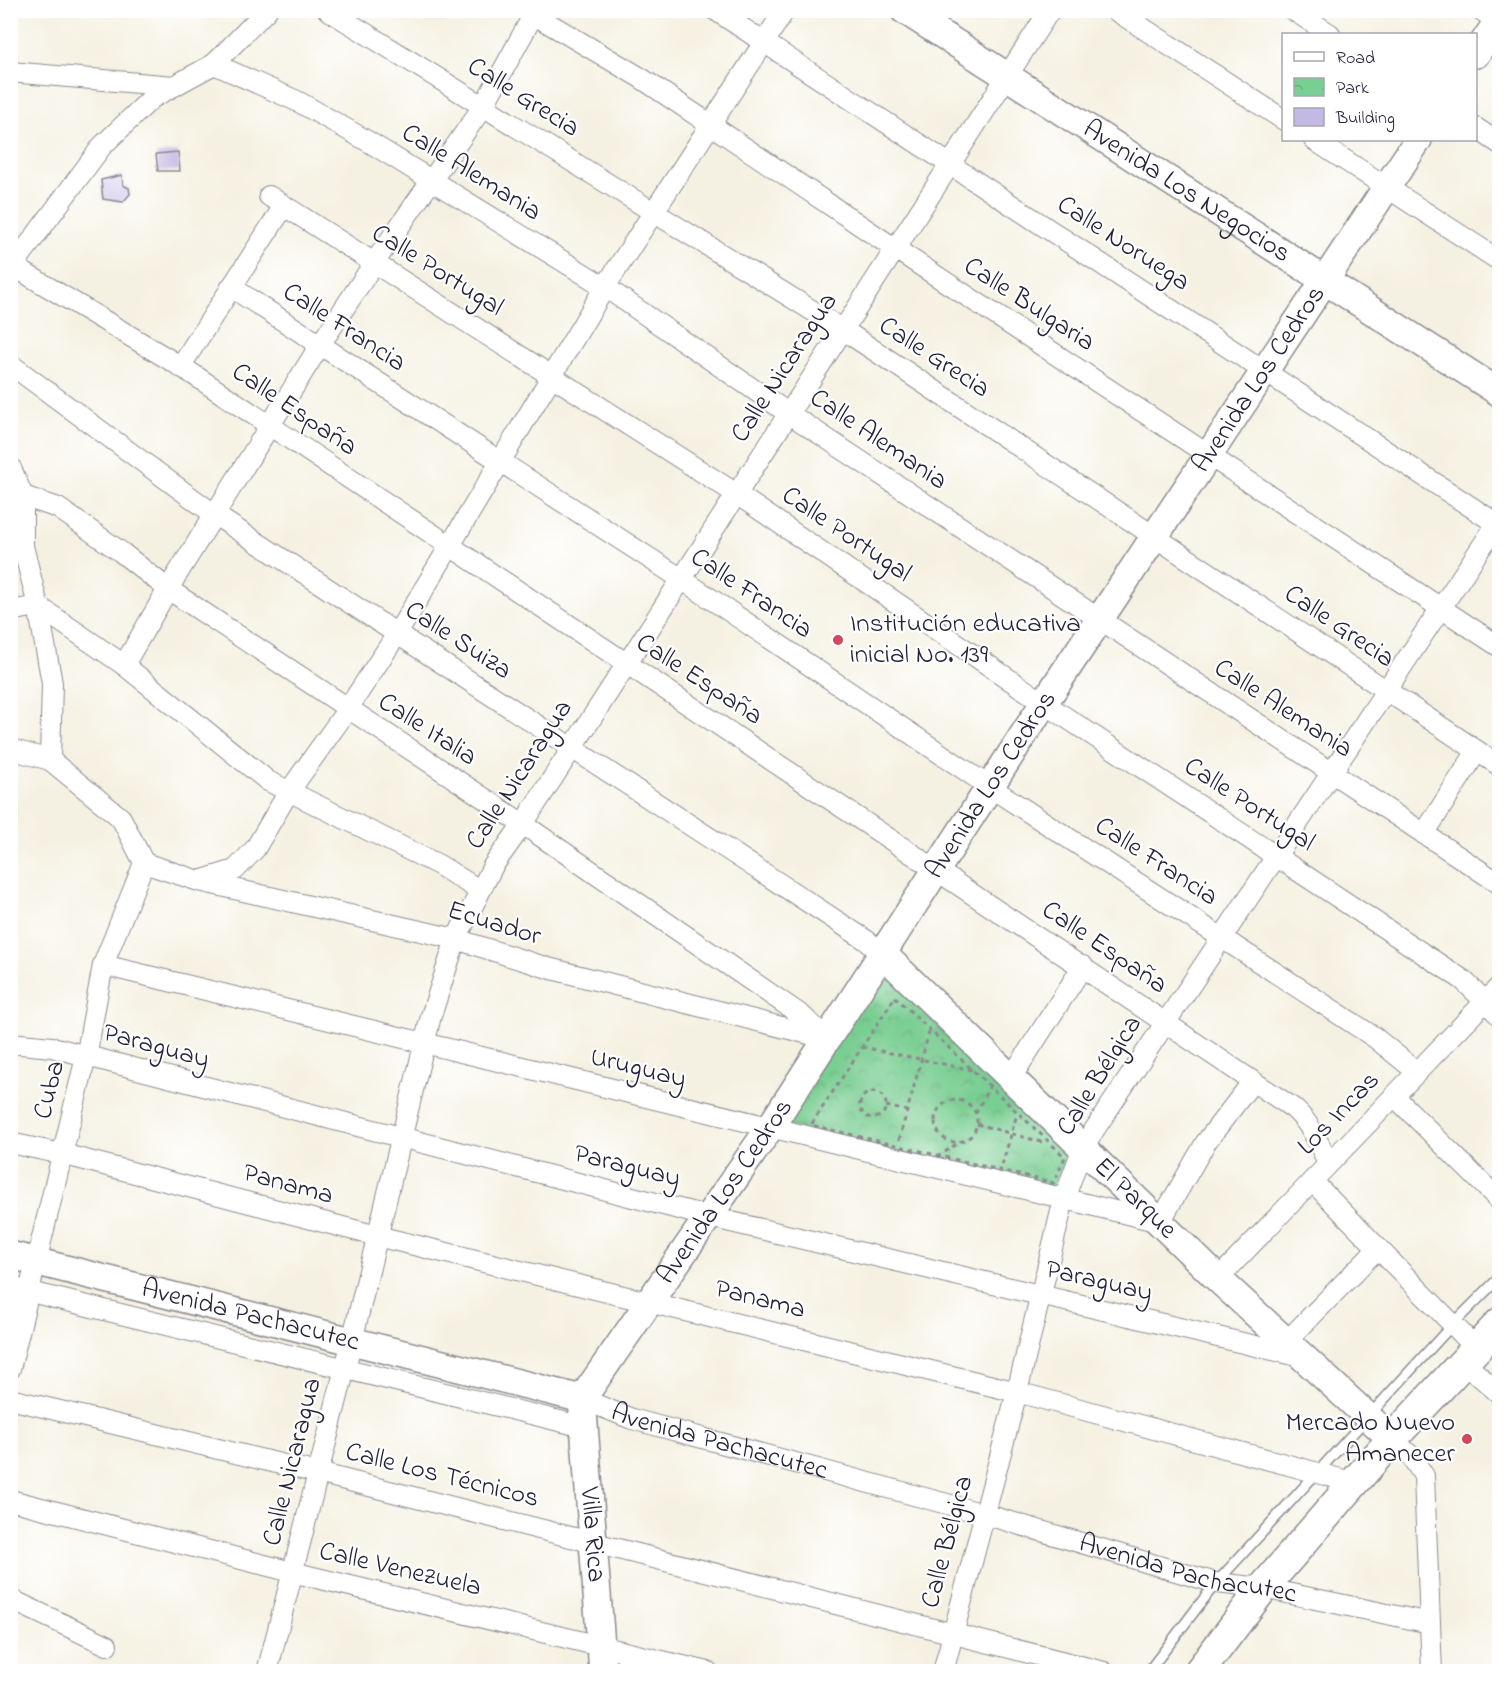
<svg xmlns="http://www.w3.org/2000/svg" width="1510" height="1682" font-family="'Indie Flower',sans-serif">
<defs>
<pattern id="park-crowns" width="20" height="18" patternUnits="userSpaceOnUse" patternTransform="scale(1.5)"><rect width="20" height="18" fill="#79ce92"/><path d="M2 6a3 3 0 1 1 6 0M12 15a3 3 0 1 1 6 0" fill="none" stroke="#68b17f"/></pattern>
</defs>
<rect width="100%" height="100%" fill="#fff"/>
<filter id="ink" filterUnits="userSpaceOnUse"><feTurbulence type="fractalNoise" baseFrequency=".0167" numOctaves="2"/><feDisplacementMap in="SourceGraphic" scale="12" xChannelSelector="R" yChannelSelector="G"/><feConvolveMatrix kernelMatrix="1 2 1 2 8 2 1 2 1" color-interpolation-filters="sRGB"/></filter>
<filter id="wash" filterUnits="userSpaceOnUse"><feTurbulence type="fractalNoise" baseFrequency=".008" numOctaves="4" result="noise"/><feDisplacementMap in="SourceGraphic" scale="24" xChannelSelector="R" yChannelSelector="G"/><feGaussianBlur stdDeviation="1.35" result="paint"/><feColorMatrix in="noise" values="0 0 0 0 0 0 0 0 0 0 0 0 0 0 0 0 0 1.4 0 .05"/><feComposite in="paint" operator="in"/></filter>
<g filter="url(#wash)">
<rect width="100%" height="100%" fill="#f5f1e2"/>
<path fill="url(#park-crowns)" stroke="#4e7866" stroke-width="1.5" d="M883,971L1070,1158L1056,1193L780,1124Z"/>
<g id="blocks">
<path fill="#c4b8e5" d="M178,152L180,171H158L156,154Z
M122,175L123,185L129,188L130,194L123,202L103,199L101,180Z"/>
</g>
</g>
<g filter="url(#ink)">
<use href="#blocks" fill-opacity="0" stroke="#8c8a8e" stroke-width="1.5"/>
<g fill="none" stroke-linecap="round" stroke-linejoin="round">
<defs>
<path id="lane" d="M1148,1672L1216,1583L1453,1324L1500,1277"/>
<g id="street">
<path d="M328,10L842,329L1500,766"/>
<path d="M526,10L641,78L894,248L1500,647"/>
<path d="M715,10L1500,526"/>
<path d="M1115,10L1284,120"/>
<path d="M1293,10L1330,34"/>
<path d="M1481,10L1500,23"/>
<path d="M214,64L299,102L369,142L605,287L788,413L1500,884"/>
<path d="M10,72L174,86"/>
<path d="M1476,128L1500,144"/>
<path d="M1314,140L1500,261"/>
<path d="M269,196L735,493L1044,703L1463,980L1500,1016"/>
<path d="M13,266L185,369L1293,1108C1311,1124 1319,1142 1328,1164"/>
<path d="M10,270L102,146L152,98L214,64L267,10"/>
<path d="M231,287L680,578L990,787L1374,1037L1416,1071"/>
<path d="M10,364L215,515L866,940L883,954"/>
<path d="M180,367L284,206"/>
<path d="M10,466L23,496V546L38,606L52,683L50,760"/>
<path d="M23,496L58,508L121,552L168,589L523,824L801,1015L828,1039"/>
<path d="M10,611L38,606L124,665L268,781L439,865L479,890"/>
<path d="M124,665L168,589L320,345L374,263L484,105L536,10"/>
<path d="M10,749L50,760L121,818L144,863"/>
<path d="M1424,834L1477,751"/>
<path d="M144,863L199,881L456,939L548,968L825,1038"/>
<path d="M199,881L235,870L255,849L288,793L347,710L397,634L605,287L785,10"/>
<path d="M103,965L1160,1222L1206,1142L1253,1081"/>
<path d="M10,1043L52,1047L710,1217L1302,1357"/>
<path d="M1011,1078L1083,966"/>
<path d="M1394,1096L1500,1201"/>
<path d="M10,1143L62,1154L377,1236L1017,1392L1355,1483"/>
<path d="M1312,1181L1475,1347"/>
<path d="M1218,1279L1500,986"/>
<path d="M10,1287L584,1427"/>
<path d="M1286,1342L1378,1248"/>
<path d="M1462,1361L1500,1394"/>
<path d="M10,1369L86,1057L103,965L144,863"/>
<path d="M10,1399L318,1473L1104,1672"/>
<path id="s1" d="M582,1399L632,1419L984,1514L1216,1583L1263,1588L1430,1623"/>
<path d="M1392,1439L1411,1456L1424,1476L1432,1672"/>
<path d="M10,1500L292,1572L708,1672"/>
<path d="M10,1599L107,1645"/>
<path d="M267,1672L352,1341L431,1016L456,939L493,866L523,824L1050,10"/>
<path d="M943,1672L1017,1392L1064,1199L1083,1147L1500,519"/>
</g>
<g id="secondary">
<path id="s2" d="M904,10L1500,393"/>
<path d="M1476,54L1500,18"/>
<path id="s3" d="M883,954L1218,1279L1392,1439"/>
<path id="s4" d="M10,1255L582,1399"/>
<path id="s5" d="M582,1399L769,1129L1044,703L1418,140"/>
<path id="s6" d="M582,1399L603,1672"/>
</g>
<path id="primary" d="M1199,1672L1263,1588L1392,1439L1500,1323"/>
</defs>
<use href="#lane" stroke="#8c8a8e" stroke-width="12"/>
<use href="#street" stroke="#8c8a8e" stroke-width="22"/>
<use href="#secondary" stroke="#8c8a8e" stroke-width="30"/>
<use href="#primary" stroke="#8c8a8e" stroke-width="33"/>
<path stroke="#8c8a8e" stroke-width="3" stroke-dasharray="4.5 4.5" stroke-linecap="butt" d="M895,997L1065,1157L1054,1183L811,1125Z
M862,1047L972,1070
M860 1105a13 13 0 1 1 26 0a13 13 0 1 1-26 0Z
M935 1121a21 21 0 1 1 42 0a21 21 0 1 1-42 0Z
M886,1106L907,1111
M976,1113L990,1085
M977,1124L1045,1143
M899,1140L930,1029
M945,1152L959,1142
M1002,1165L1017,1114"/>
<use href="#lane" stroke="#fff" stroke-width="9"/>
<use href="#street" stroke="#fff" stroke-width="20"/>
<use href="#secondary" stroke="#fff" stroke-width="27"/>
<use href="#primary" stroke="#fff" stroke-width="30"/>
</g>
</g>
<g fill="#d1495b" stroke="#fff" stroke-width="2">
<circle cx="838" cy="640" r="6"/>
<circle cx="1467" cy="1439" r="6"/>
</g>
<g text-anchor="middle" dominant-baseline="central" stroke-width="4.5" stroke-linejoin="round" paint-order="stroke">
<g font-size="27" fill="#22223b" stroke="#fff">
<text transform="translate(523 98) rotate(32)">Calle Grecia</text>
<text transform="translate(471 173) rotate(32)">Calle Alemania</text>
<text stroke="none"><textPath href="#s2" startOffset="336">Avenida Los Negocios</textPath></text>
<text transform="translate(1123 244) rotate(33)">Calle Noruega</text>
<text transform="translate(437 271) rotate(32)">Calle Portugal</text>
<text transform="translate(1029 305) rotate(33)">Calle Bulgaria</text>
<text transform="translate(344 328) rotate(33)">Calle Francia</text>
<text transform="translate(934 358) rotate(33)">Calle Grecia</text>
<text transform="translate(785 368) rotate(-57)">Calle Nicaragua</text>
<text stroke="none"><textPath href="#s5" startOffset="1224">Avenida Los Cedros</textPath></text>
<text transform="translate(294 410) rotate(34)">Calle España</text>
<text transform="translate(878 440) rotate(34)">Calle Alemania</text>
<text transform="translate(846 535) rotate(34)">Calle Portugal</text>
<text transform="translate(751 594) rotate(34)">Calle Francia</text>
<text transform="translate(1339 627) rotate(34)">Calle Grecia</text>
<text transform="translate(458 641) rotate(33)">Calle Suiza</text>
<text transform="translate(699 680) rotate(33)">Calle España</text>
<text transform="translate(1283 709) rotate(33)">Calle Alemania</text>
<text transform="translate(427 730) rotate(33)">Calle Italia</text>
<text transform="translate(520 775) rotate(-57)">Calle Nicaragua</text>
<text stroke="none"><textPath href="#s5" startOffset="738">Avenida Los Cedros</textPath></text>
<text transform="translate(1249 805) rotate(33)">Calle Portugal</text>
<text transform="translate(1156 862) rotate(33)">Calle Francia</text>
<text transform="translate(494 924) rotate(17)">Ecuador</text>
<text transform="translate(1104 948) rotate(34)">Calle España</text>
<text transform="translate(156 1047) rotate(15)">Paraguay</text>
<text transform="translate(638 1069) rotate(14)">Uruguay</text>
<text transform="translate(1100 1076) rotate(-58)">Calle Bélgica</text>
<text transform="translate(50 1090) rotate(-76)">Cuba</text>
<text transform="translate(1339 1114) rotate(-46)">Los Incas</text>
<text transform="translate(627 1167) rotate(14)">Paraguay</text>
<text transform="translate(288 1185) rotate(15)">Panama</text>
<text stroke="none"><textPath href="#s5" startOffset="252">Avenida Los Cedros</textPath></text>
<text stroke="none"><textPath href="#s3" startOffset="351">El Parque</textPath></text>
<text transform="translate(1099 1282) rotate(13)">Paraguay</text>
<text transform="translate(760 1300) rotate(14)">Panama</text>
<text stroke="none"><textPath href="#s4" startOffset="248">Avenida Pachacutec</textPath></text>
<text stroke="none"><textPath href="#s1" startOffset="144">Avenida Pachacutec</textPath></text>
<text transform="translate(293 1462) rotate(-76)">Calle Nicaragua</text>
<text transform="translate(442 1476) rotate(14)">Calle Los Técnicos</text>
<text stroke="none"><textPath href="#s6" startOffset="136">Villa Rica</textPath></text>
<text transform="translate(948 1542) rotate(-75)">Calle Bélgica</text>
<text stroke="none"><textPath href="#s1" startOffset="630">Avenida Pachacutec</textPath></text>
<text transform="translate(400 1570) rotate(13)">Calle Venezuela</text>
</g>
<g font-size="27" fill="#22223b" stroke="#fff" text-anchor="start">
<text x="850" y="624">Institución educativa<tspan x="850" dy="31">inicial No. 139</tspan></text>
<text x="1455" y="1423" text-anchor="end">Mercado Nuevo<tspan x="1455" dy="31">Amanecer</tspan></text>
</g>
</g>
<rect width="1510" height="1682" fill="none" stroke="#fff" stroke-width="36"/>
<rect x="1282" y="33" width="195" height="108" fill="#ffffff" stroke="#a7a7b1" stroke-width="1.5"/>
<rect x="1294" y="52" width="30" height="9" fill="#ffffff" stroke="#a7a7b1" stroke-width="1.5"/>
<text x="1336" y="63" font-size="18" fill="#22223b">Road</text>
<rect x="1294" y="78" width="30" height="18" fill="url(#park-crowns)" stroke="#a7a7b1" stroke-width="1.5"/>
<text x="1336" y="93" font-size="18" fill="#22223b">Park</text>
<rect x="1294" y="108" width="30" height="18" fill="#c4b8e5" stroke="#a7a7b1" stroke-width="1.5"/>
<text x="1336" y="123" font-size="18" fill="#22223b">Building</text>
</svg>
